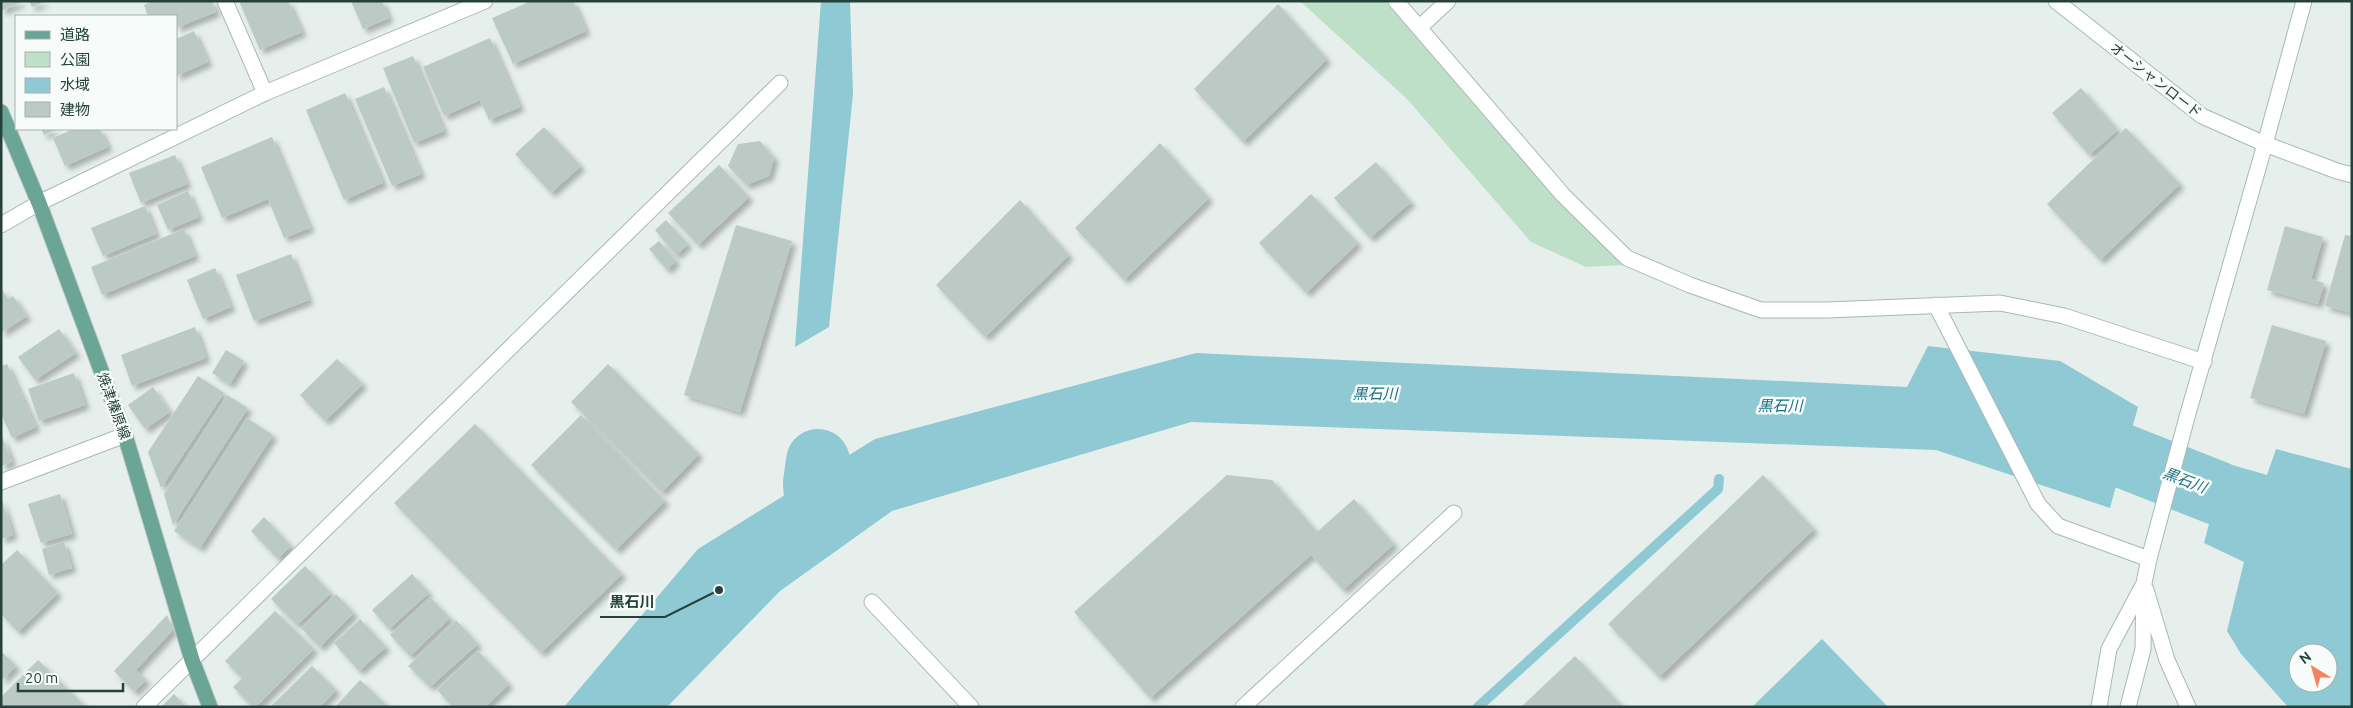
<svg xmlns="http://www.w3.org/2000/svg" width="2353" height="708" font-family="Ubuntu,'Noto Sans JP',sans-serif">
<defs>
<filter id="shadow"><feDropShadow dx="4.5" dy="4.5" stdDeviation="2.5" flood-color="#0004"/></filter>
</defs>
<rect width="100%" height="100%" fill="#e6efeb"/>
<path fill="#bfe0c8" d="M1300,1H1385L1623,265L1586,267L1531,242L1407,99Z"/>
<path fill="#8ec9d4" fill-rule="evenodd" d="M821,1H850L853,94L829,327L795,347Z
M1928,346L2060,361L2138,407L2110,508L1936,450L1191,422L892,511L780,591L667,707H564L698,549L875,439L1196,353L1907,387Z
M2276,449L2352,469V707H2288L2241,654L2227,631L2244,562L2204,543L2225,463L2267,475ZM2298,653H2328V683H2298Z
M1822,639L1888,707H1752Z"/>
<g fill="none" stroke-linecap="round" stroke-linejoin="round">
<path stroke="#8ec9d4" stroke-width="10" d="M1478,707L1718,489L1719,479"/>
<path stroke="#8ec9d4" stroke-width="64" d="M2042,424L2217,493
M817,513L815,483L818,461"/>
</g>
<path fill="#bbcac4" filter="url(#shadow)" d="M1,1H24L1,11Z
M29,1H46L32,7Z
M153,1H212L216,12L176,28V16H148L144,5Z
M239,1H288L302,32L260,50Z
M351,1H382L389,18L363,29Z
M531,1H573L586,31L513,64L492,18Z
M1278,4L1327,59L1243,142L1194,89Z
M194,31L208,62L176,76V39Z
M490,38L520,107L489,120L480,100L444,116L423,67Z
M413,56L444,131L414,143L383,68Z
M384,87L421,174L392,186L355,99Z
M2081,88L2118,130L2089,155L2052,113Z
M345,93L383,183L344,200L306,110Z
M544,127L581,166L551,193L515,154Z
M2126,128L2180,184L2100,260L2047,204Z
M41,129H57L44,135Z
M73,129H100L108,147L65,166L53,138Z
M272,137L310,228L284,238L268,199L222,218L201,167Z
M760,141L774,158L769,176L746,185L728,166L738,144Z
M1160,143L1209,198L1124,280L1075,228Z
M175,155L187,184L141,203L129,173Z
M1376,162L1411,202L1370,238L1334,198Z
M719,165L749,197L698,245L668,213Z
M188,191L199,217L168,230L157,205Z
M1311,194L1358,243L1306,293L1259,243Z
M1020,200L1069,255L985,337L936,285Z
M145,206L156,234L103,256L91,228Z
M666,220L688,244L676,255L655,230Z
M736,225L792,241L740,412L684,395Z
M2285,226L2323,237L2311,279L2324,283L2318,304L2267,290Z
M184,229L195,256L102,295L91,267Z
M2345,235L2352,236V313L2325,306Z
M659,241L676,261L667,270L649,249Z
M291,254L309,300L254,321L236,275Z
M215,268L231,307L203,319L187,280Z
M1,288L8,299L13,296L27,316L1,333Z
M2272,325L2326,341L2304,414L2250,398Z
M195,327L206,358L132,386L121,355Z
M59,329L76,353L35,380L18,357Z
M226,350L244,361L230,384L212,373Z
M337,359L363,384L325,421L300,395Z
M7,364L36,427L12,438L1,414V366Z
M608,364L699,454L662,492L571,402Z
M74,373L85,405L39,421L28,389Z
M198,376L224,393L161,488L148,452Z
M153,387L170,412L145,429L128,405Z
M227,395L248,408L173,525L164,494Z
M581,415L665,501L616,550L531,465Z
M247,418L273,435L200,548L174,531Z
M475,424L622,574L541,653L394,503Z
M1,434L12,462L1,466Z
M1227,475L1272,480L1317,532L1354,499L1394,544L1343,590L1311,555L1150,698L1074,612Z
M1763,475L1814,529L1659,677L1608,624Z
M60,494L72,534L41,543L28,504Z
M1,497L13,535L1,539Z
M264,517L291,546L278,559L251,531Z
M64,542L72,568L49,575L42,549Z
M17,550L58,593L18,632L1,614V565Z
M305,566L331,593L297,625L271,599Z
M412,574L429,593L389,629L372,610Z
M336,594L354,613L320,647L301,628Z
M430,597L450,618L410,656L390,635Z
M275,611L314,649L256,707H253L233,687L242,678L225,661Z
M167,615L173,630L136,670L146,680L134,692L114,671Z
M360,619L386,647L359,671L334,643Z
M456,620L478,644L430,687L408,666Z
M1,651L16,666L1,681Z
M478,651L509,684L485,707H453L437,690Z
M1575,656L1623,707H1521Z
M38,660L86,707H1V697Z
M312,666L336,690L320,707H270Z
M360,680L389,707H335Z
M174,694L186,707H161Z"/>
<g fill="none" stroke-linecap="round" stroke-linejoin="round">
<defs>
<path id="street" d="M225,1L265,93
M1396,1L1563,195L1627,258L1690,285L1761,310H1827L2000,303L2064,316L2204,362
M1420,27L1448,1
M1,225L39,203L265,93L485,1
M1936,305L2038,504L2058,526L2149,559
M1,482L125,435
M2146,590L2167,660L2188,707
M872,602L971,707
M144,707L780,83
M1243,707L1454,513"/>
<path id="secondary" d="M2056,1L2202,116L2265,144L2187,417L2149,559L2144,583L2143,649L2128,707
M2304,1L2265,144L2337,171L2352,175
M2099,707L2109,649L2142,587"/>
<path id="primary" d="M1,112L39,203L125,435L192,660L210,707"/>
</defs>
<use href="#street" stroke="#a8b8b2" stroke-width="17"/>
<use href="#secondary" stroke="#a4bbb3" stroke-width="17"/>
<use href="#primary" stroke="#c2cac8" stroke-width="17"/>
<use href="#street" stroke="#fff" stroke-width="15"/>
<use href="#secondary" stroke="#fff" stroke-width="15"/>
<use href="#primary" stroke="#6aa596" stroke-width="15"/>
</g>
<g text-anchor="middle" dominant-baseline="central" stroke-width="5" stroke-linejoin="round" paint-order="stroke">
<g font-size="14" fill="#24423a" stroke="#f7fbf9">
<text transform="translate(2156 80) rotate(38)">オーシャンロード</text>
<text transform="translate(114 406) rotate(70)">焼津榛原線</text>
</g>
<g font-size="15" font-style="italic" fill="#1c6f80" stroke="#f7fbf9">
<text x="1375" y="393">黒石川</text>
<text x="1780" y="405">黒石川</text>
<text transform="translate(2185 480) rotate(21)">黒石川</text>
</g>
</g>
<path fill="none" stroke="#24423a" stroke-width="2" d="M719 590L665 617H600"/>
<circle fill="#24423a" stroke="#f7fbf9" stroke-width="2" cx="719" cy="590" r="5"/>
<g font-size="15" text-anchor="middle" font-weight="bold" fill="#24423a" stroke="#f7fbf9" stroke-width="5" stroke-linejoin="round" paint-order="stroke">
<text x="632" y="607">黒石川</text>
</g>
<rect width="2353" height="708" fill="none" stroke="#24423a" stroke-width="5"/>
<rect x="15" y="15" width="162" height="115" fill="#f7fbf9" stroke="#a3b1ad"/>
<rect x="25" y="31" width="25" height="8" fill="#6aa596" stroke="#a3b1ad"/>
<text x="60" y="40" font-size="15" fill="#24423a">道路</text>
<rect x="25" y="52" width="25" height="15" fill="#bfe0c8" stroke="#a3b1ad"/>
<text x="60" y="65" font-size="15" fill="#24423a">公園</text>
<rect x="25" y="78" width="25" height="15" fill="#8ec9d4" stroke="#a3b1ad"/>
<text x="60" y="90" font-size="15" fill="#24423a">水域</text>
<rect x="25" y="102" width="25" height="15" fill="#bbcac4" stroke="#a3b1ad"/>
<text x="60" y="115" font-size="15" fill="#24423a">建物</text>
<g transform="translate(2313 668) rotate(323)"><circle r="24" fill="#f7fbf9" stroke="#a3b1ad"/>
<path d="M0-4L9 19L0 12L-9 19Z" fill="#f4845f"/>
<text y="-8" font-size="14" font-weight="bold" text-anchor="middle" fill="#24423a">N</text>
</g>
<path d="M18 683v8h105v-8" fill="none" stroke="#24423a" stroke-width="2.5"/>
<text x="25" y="683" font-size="15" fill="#24423a" stroke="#f7fbf9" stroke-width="4" paint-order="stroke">20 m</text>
</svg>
